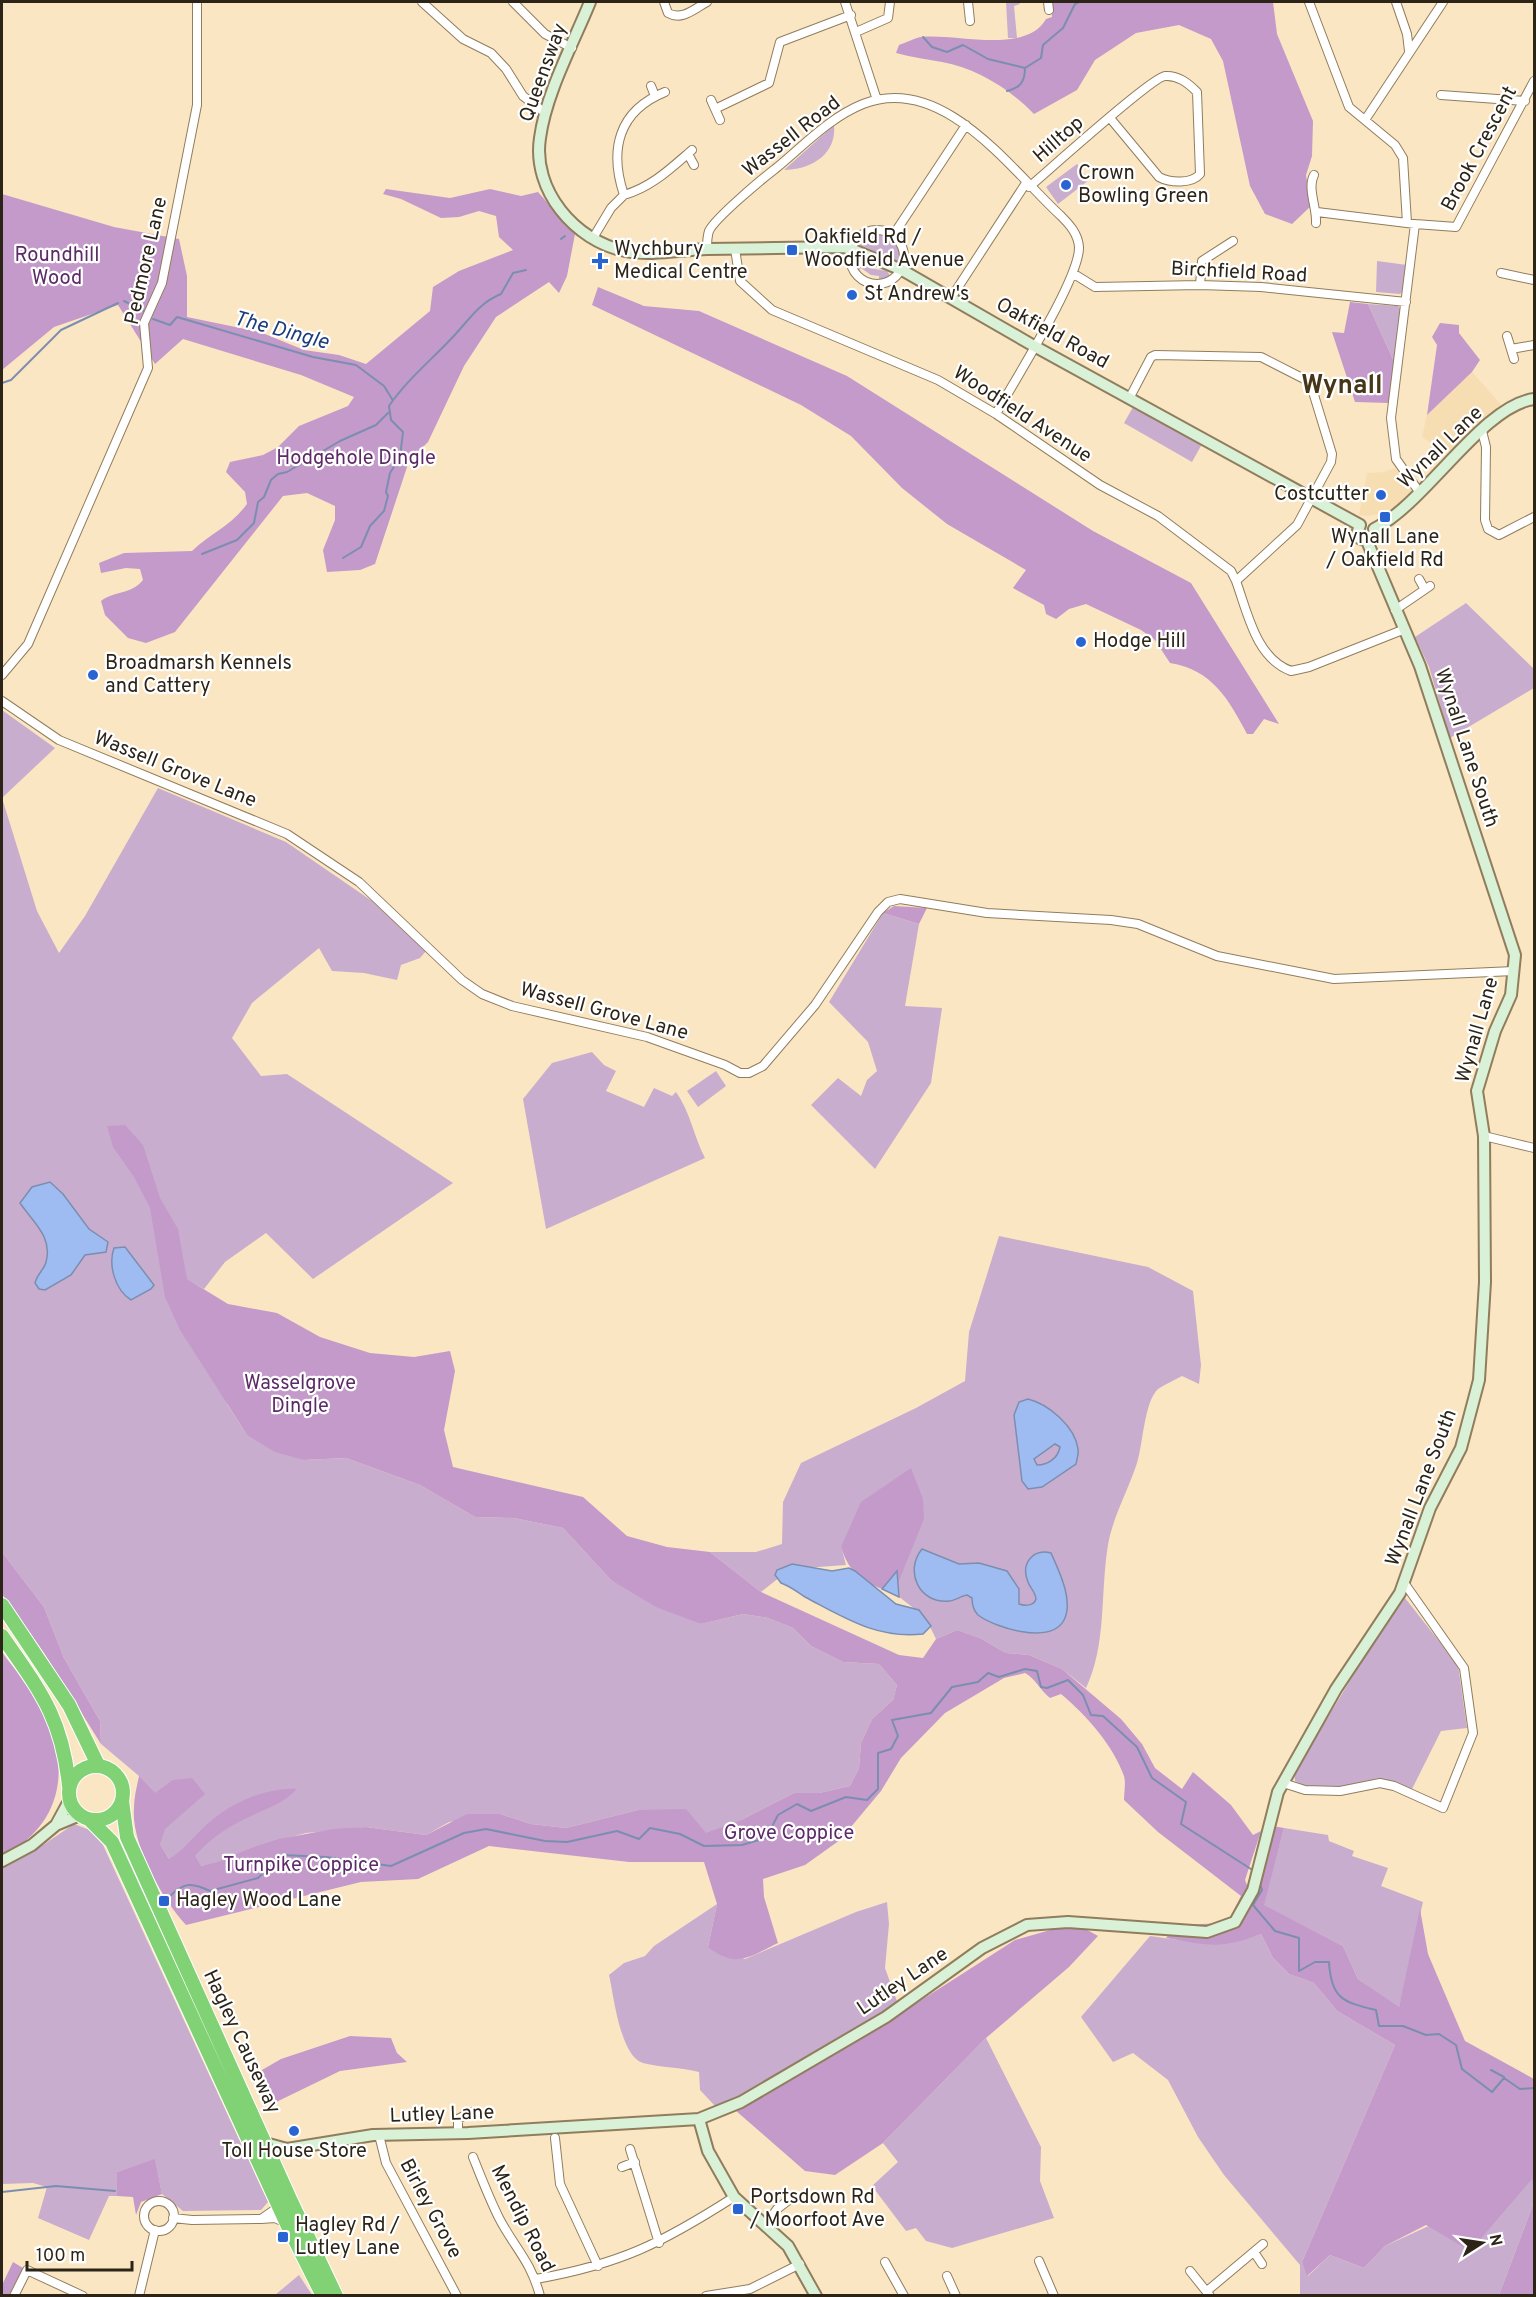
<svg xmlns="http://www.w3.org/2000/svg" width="1536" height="2297" font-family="Overpass,sans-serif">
<rect width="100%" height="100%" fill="#fbe6c3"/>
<path fill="#f6ddb2" d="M1472,372L1503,407L1450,455L1422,437L1427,415Z
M1395,468L1412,491L1387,512L1369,516L1359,515L1367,473L1384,472Z"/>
<path fill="#c9adce" d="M1006,2H1019L1020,4L1014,6L1017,38H1008Z
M834,125C837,155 810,170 784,170Z
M1077,164L1089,180L1058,204L1046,187Z
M877,233C893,236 899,242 903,259L900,262L858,244L865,236Z
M858,261L869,268L887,271L891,277L879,282V276L871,275L861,268L857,272L853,262Z
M1377,261L1407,265L1403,291L1400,294L1376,292Z
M1368,304L1398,306L1401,310L1395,364Z
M1133,407L1202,444L1192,462L1124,423Z
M1466,603L1534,669V688L1450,738L1429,667L1415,637Z
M2,710L55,748L2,798L37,911L59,953L85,916L158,788L286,842L372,901L426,951L420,958L401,965L397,980L364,973L332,971L319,948L252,1003L232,1038L261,1076L287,1074L453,1183L313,1279L266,1233L225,1262L204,1289L186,1279L227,1404L247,1435L304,1460L346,1458L420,1485L475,1517L514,1518L563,1528L611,1580L701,1624L743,1614L768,1618L793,1628L811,1646L843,1662L879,1664L897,1685L893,1700L872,1719L861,1743L859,1768L850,1786L819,1793H794L743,1819L706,1834L638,1810L566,1828L531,1824L500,1814L449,1822L426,1835L366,1827L306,1833L250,1848L218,1863L201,1866L169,1859L160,1844L139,1776L101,1744L100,1721L64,1658L44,1607L2,1552Z
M883,913L919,924L905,1006L942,1008L931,1083L875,1169L811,1105L838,1078L861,1096L867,1080L877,1071L868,1042L829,1002Z
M592,1052L604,1065L616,1071L606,1091L644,1107L654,1088L672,1096L676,1092C690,1111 694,1137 705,1158L546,1229L523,1099L552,1063Z
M716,1071L726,1086L698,1107L687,1091Z
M999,1236L1148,1267L1193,1291L1201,1365L1199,1384L1182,1376C1175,1380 1165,1384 1158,1389C1144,1402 1143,1445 1137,1463C1128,1491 1113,1516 1108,1545C1100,1593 1107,1644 1086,1688L1062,1669L1029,1655L1006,1653L980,1638L957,1630L936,1639C924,1611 913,1609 892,1591C874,1576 858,1561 841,1546L846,1565L790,1569L761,1592L710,1552H756L782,1544L783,1502L801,1463L916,1408L965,1381L969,1332Z
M1405,1598L1458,1665L1467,1728L1441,1731L1412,1789L1380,1778L1336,1788L1307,1787L1295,1781L1294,1773L1362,1661Z
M74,1824L90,1830L103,1845L268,2202L261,2210L183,2211L162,2194L155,2160L117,2172V2196H109L89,2240L38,2218L47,2187L33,2183L2,2184V1865L43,1845Z
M1284,1828L1328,1835L1329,1841L1354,1851L1352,1856L1388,1868L1381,1886L1423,1902L1399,2008L1358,1979L1343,1946L1263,1905Z
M887,1902L889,1924L885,1968L898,2004L742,2099L716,2107L700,2090L699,2072C681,2067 661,2068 643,2063C620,2056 614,1996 609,1975L624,1963L645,1956L654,1946L717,1904L708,1947L745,1959L856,1912Z
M1261,1934L1273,1958L1289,1974L1314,1983L1337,2011L1395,2045L1302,2262L1308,2276L1330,2255L1364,2268L1385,2246L1533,2178L1534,2202L1499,2295H1300V2265L1224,2175L1198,2137L1168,2080L1133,2053L1113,2062L1081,2017L1150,1936C1186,1941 1226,1948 1261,1934Z
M986,2038L1041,2147L1040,2181L1054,2218L952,2248L926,2241L916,2228L906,2231L872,2186L898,2162L883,2143Z
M299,2275L312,2295H275Z"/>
<path fill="#c39aca" d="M1051,2H1273L1277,34L1313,121L1312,156L1306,175L1311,206L1292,224L1265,214L1250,186L1223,61L1211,39L1179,25L1136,33L1095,60L1077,90L1034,114C1010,89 976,68 942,62C926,59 911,57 896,53L899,45C906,43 914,38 921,37C955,33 1026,55 1046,19L1052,17Z
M386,189L450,198L490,189L521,196L538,192L575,234L567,276L559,293L549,282L496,317L464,366L428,442L409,461L375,564L360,570L327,572L323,550L335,520V506L307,493L283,496L175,632L146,643L128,638L105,615L101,601C116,590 131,595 143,580L140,569L126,568L101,573L99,563L124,553L192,551C212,532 231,526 247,504L245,492L226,472L230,462L263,455L278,447L299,426L348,406L354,397L301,375L183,339L155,364L118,305L54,327L2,370V194L114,227L179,239L187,276V317L260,332L304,350L339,355L366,364L430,311L433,287L459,271L513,250L499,237L496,216L479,211L459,217L441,218L401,199L383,194Z
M598,287L644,306L699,311L847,376L1093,531L1191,583L1279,724L1264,719L1253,734H1247C1228,698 1212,670 1170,663L1155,640L1141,630L1086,604L1069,609L1056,619L1046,614L1044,605L1013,588L1026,570L947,524L902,488L851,436L801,405L592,305Z
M1350,302L1368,304L1395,364L1389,403L1355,402L1332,332L1344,333Z
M1440,323L1459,325V333L1480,360L1472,372L1427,415L1437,345L1432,337Z
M894,906L927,908L919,924L883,913Z
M125,1125L143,1145L160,1198L178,1229L187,1279L228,1304L277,1313L320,1337L370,1353L414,1357L450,1351L455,1371L444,1430L453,1467L583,1497L627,1536L667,1547L710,1552L761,1592L899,1655L923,1658L936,1639L957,1630L980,1638L1006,1653L1029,1655L1062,1669L1121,1719L1142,1744L1155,1768L1182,1789L1193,1772L1231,1805L1253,1835L1261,1831L1245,1880L1252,1898L1273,1826L1284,1828L1264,1905L1343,1946L1358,1979L1399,2007L1420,1909L1428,1954L1465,2041L1534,2079V2192L1532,2179L1470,2251L1426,2225L1385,2246L1364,2268L1330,2255L1307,2276L1302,2262L1395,2045L1337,2011L1314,1983L1289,1974L1273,1958L1261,1934C1220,1950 1207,1945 1166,1938L1177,1925L1227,1923L1241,1896L1158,1832L1124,1800C1124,1793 1126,1783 1124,1776C1113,1745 1086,1715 1061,1694L1050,1698C1040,1690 1035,1678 1025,1673L1004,1678L945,1713L901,1758L881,1791L840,1840L805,1865L763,1879L764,1897L778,1943C749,1957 736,1969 708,1947L717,1904L704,1862H629L489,1846L418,1879L361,1882L186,1925C162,1899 131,1844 134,1808C134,1797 137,1786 139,1776L155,1793L173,1780L192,1778L205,1794L165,1829L160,1844L169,1859C184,1850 192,1838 204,1827C228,1804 265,1787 297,1789C284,1803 270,1807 253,1815C231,1825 210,1838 195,1856L201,1866L218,1862L250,1848L279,1839L333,1829L366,1827L426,1835L467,1814H500L531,1824L566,1828L638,1810L686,1809L706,1833L743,1819L794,1793H819L850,1786L859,1768L861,1743L872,1719L893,1700L897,1685L879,1664L843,1662L811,1646L793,1628L768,1618L743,1614L701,1624L656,1607L611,1580L563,1528L514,1518L475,1517L420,1485L346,1458L304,1460L275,1452L247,1435L180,1330L165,1297L150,1208L134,1177L113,1147L107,1126Z
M911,1468L923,1499L924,1519L894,1593C866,1584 850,1576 841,1547L861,1502Z
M2,1552L44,1607L64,1658L100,1721L101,1744L44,1653L2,1594Z
M2,1652C16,1672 33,1689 44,1712C72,1769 61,1827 2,1856Z
M1075,1923L1098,1936L1069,1967L986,2038L883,2143L835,2175L805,2171L735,2110L853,2044L1015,1940Z
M350,2036L391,2038L397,2053L407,2062L340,2071L268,2106L255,2074L281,2059Z
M155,2159L162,2194L141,2202L136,2215L133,2197L117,2196V2172Z
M1534,2202V2295H1499Z
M13,2262L23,2268L9,2295H2V2285Z"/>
<path fill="#9ebcf1" stroke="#7c8eb0" stroke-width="1.5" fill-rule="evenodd" d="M50,1182L63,1194L89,1229L108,1242L106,1252L85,1255L71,1275L45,1290L39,1289L35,1283C37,1274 44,1270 46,1262C53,1237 33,1222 20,1203L32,1187Z
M125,1247L154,1285L151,1289L131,1300C115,1290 108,1265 114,1248Z
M1028,1399C1048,1404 1075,1426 1078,1449C1079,1453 1077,1459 1076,1464L1042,1487L1028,1489L1022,1481L1014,1415L1019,1402ZM1055,1444L1060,1447C1058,1458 1048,1465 1037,1465L1034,1459Z
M922,1549L959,1564L979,1563L1007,1571L1019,1589V1604C1025,1606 1034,1606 1036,1599C1035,1591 1030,1588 1028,1582C1020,1563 1034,1548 1051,1553C1059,1571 1074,1601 1064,1620C1051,1645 995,1628 978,1615C973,1610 972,1605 972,1598L967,1595C961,1596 954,1601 949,1601C919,1604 904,1571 922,1549Z
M792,1564L832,1571L849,1568L855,1571L896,1604L919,1610L931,1626L923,1634C877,1639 845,1618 805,1597C797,1592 790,1586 781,1583L775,1575L777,1570Z
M897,1571L899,1597L882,1589Z"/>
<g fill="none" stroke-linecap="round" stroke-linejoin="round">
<path stroke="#7c8eb0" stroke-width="2" d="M923,37L932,47L947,52L963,45L988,59L1025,68L1041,58L1043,45L1063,28L1075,4L1079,2
M1007,91C1020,88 1025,82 1025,68
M561,239L565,236
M124,301L146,312
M153,319L170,325L177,317L313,357L356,365L384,386L392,399
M2,383L11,380L61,330L118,303
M202,554L237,540L254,523L258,502L264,497L271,480L278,474L287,472L340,441L376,425L388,413
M343,558L361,547L370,526L384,511L388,496L386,492L390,473L400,457L403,432L391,420L389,406C406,381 429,362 450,340C467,323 478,303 501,294L513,273L526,270
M1259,1881L1262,1890L1253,1905L1275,1931L1299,1938V1971L1315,1962H1329C1331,1999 1343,2002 1376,2010L1379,2026H1403L1426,2035L1439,2034L1456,2045L1462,2069L1492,2092L1504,2078L1520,2089L1534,2088
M169,1897C184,1882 192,1882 210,1891L258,1878L282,1855L326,1857L391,1866L464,1833L486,1829L545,1841L567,1842L617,1831L639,1839L650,1828L680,1834L704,1846L742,1845L766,1838L778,1815L797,1804L811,1811L846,1797L867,1800L878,1789V1753L891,1749L898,1736L892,1720L931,1713L952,1687L978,1682L988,1673L999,1677L1025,1669L1037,1671L1041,1687L1047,1688L1068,1680L1083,1695L1091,1715L1103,1716L1137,1747L1152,1778L1186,1802L1181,1824L1254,1871
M1491,2070L1504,2077
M2,2192L56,2186L115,2191"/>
<defs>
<path id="street" d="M422,2L463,39L491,53L506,69L523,96L544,112
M513,2L545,34L572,48
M664,2L668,13C682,21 694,9 707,2
M845,2L877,100
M968,2L970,21
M1048,2L1049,10
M1309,2L1349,107L1395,145L1403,158L1407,223
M1396,2L1407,34L1409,51
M856,32L888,18L890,2
M651,86L655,96
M1441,95L1525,101
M711,100L720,120
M715,109L769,83L780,42L851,15
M1365,120L1443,2
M688,154L694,165
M1314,175C1307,188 1317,208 1316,223
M1029,187C1048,171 1152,77 1165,76C1178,75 1188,83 1197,92L1200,174C1192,184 1170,183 1159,177L1110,118
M624,195C652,187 671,168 692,150
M1317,212L1415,224L1456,227L1534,81
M1415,224L1391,418L1396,459L1420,493
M850 257a27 27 0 1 1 54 0a27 27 0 1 1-54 0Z
M894,234L966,125
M593,238L611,208L624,195C609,150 618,111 665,92
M707,249C707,244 707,237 709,231C715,218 762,179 775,169C802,147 830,117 863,104C943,73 1010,169 1061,216C1070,225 1078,234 1079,247C1080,278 1014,381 996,414
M735,249L740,281L772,310L938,380L996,414L1100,485L1158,516L1231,571L1236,581
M1501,273L1534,280
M1074,274L1095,287L1200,285L1261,287L1406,302
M1200,285L1202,261L1233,241
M951,298L1026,183
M1507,336L1514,359
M1511,349L1534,345
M1130,397L1151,357L1155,355L1261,357L1310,382L1332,454L1331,462L1297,525L1236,581C1248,614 1256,658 1291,671L1309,667L1405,629
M1482,431L1486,447L1485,520L1488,529L1499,535L1534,517
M1419,579L1424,588
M1395,610L1430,586
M2,675L28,644L148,368L144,323L162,283L197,105V2
M2,701L59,740L287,834L359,882L462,980L482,994L512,1006L647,1037L725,1065L740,1073H749L763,1066L815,1005L878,912L888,902L900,899L987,913L1111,920L1138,924L1217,956L1334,979L1514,971
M1484,1136L1534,1148
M1283,1783L1305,1790L1340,1791L1380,1783L1394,1786L1443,1808L1473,1733L1464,1668L1405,1584
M458,2133V2119L471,2112
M379,2135L386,2163L457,2296
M555,2138L560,2184L598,2266
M630,2149L659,2243
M473,2157C481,2177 489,2198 499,2218C514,2247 531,2261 540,2296
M622,2167L635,2162
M144 2216a15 15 0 1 1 30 0a15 15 0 1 1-30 0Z
M277,2202L274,2210L261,2219L275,2218L286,2223
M173,2218L192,2220L261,2219
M765,2226L777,2209L794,2196
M1254,2252L1262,2264
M1039,2261L1054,2296
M885,2262L904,2296
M1190,2271L1210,2296
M947,2276L956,2296
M536,2279C621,2264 662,2243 734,2197
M1207,2291L1263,2244
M14,2296L27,2270L83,2296
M139,2296L155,2230
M706,2296L750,2289L800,2264"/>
<path id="secondary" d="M590,2C573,44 546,93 540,138C532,190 575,241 625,251C651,256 680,250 707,249C752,248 798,248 843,247L851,249L902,270L1034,346L1360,525
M1360,525L1357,534L1359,538L1367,541L1373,538
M1374,529C1426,503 1482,406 1534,399
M56,1825L69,1801
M2,1861L32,1845L56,1825L80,1815
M699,2119L708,2151L734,2197L788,2246L816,2296
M265,2143L287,2149L373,2135L468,2133L699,2119L741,2102L886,2017L982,1948L1027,1925L1068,1922L1207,1932L1235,1922L1253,1890L1278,1792L1336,1689L1400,1593L1430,1508L1461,1448L1479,1380L1485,1282L1484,1136L1477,1091L1495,1031L1511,995L1515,955L1420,666L1367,541"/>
<path id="highway" d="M2,1605L69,1705L98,1765
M2,1636C40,1691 62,1717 69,1786
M69 1793a27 27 0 1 1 54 0a27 27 0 1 1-54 0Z
M122,1801L127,1837L290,2199L336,2296
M90,1820L112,1842L287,2224L323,2296"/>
</defs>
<use href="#street" stroke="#907d5d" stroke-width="10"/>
<use href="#secondary" stroke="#907d5d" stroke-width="14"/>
<use href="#highway" stroke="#fff" stroke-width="16"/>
<use href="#street" stroke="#fff" stroke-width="8"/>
<use href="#secondary" stroke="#d9f1d6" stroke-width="10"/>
<use href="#highway" stroke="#81d175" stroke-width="14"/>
</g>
<g fill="#2965d2" stroke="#fff" stroke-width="2">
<circle cx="1066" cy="185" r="6"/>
<rect x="786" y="244" width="12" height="12" rx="3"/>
<path d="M597 252h6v6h6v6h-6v6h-6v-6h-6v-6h6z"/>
<circle cx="852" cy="295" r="6"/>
<circle cx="1381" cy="495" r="6"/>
<rect x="1379" y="511" width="12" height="12" rx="3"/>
<circle cx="1081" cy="642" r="6"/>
<circle cx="93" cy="675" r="6"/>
<rect x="158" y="1895" width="12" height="12" rx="3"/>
<circle cx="294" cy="2131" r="6"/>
<rect x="732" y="2203" width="12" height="12" rx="3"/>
<rect x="277" y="2231" width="12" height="12" rx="3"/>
</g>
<g text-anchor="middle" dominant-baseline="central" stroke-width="4.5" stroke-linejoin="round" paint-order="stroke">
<g font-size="20" fill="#2c2417" stroke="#fff">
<text transform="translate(544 73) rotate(-70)">Queensway</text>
<text transform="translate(792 137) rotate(-38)">Wassell Road</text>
<text transform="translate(1059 140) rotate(-41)">Hilltop</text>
<text transform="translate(1480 149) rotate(-62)">Brook Crescent</text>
<text transform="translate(147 261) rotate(-77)">Pedmore Lane</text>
<text transform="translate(1239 273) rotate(3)">Birchfield Road</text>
<text transform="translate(1052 334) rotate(29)">Oakfield Road</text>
<text transform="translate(1022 415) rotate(33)">Woodfield Avenue</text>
<text transform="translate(1441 448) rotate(-44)">Wynall Lane</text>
<text transform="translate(1466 748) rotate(72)">Wynall Lane South</text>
<text transform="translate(175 770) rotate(22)">Wassell Grove Lane</text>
<text transform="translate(604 1012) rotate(15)">Wassell Grove Lane</text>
<text transform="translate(1478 1030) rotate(-74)">Wynall Lane</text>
<text transform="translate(1422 1488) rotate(-69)">Wynall Lane South</text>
<text transform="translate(903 1982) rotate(-34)">Lutley Lane</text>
<text transform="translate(241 2042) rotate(65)">Hagley Causeway</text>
<text transform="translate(442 2115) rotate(-2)">Lutley Lane</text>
<text transform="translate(430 2209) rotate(62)">Birley Grove</text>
<text transform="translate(522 2219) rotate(63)">Mendip Road</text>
</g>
<g font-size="20" fill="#2c2417" stroke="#fff" text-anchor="start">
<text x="1078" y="174">Crown<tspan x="1078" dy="23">Bowling Green</tspan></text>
<text x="804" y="238">Oakfield Rd /<tspan x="804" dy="23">Woodfield Avenue</tspan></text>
<text x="614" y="250">Wychbury<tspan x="614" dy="23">Medical Centre</tspan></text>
<text x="864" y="295">St Andrew's</text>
<text x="1369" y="495" text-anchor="end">Costcutter</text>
<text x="1385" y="538" text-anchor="middle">Wynall Lane<tspan x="1385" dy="23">/ Oakfield Rd</tspan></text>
<text x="1093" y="642">Hodge Hill</text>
<text x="105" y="664">Broadmarsh Kennels<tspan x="105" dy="23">and Cattery</tspan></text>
<text x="176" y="1901">Hagley Wood Lane</text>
<text x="294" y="2152" text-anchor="middle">Toll House Store</text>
<text x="750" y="2198">Portsdown Rd<tspan x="750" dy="23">/ Moorfoot Ave</tspan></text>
<text x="295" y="2226">Hagley Rd /<tspan x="295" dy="23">Lutley Lane</tspan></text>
</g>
<g font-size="20" fill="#5c2a66" stroke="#fff">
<text x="57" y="256">Roundhill<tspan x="57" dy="23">Wood</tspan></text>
<text x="356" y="459">Hodgehole Dingle</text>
<text x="300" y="1384">Wasselgrove<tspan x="300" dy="23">Dingle</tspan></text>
<text x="789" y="1834">Grove Coppice</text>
<text x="301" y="1866">Turnpike Coppice</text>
</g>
<g font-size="21" font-style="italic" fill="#1b3d7b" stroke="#fff">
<text transform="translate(281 331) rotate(15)">The Dingle</text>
</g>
<g font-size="26" font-weight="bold" fill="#463516" stroke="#fff">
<text x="1342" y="386">Wynall</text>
</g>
</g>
<rect width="1536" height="2297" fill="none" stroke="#2c2417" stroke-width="6"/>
<g transform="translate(1482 2243) rotate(78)" stroke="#ffffff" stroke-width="4.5" paint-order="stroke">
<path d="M0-4.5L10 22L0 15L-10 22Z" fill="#2c2417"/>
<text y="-9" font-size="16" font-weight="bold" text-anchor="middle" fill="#2c2417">N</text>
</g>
<path d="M27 2261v9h105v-9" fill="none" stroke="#2c2417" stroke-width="3"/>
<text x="36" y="2261" font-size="18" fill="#2c2417" stroke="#ffffff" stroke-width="4.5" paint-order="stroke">100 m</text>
</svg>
